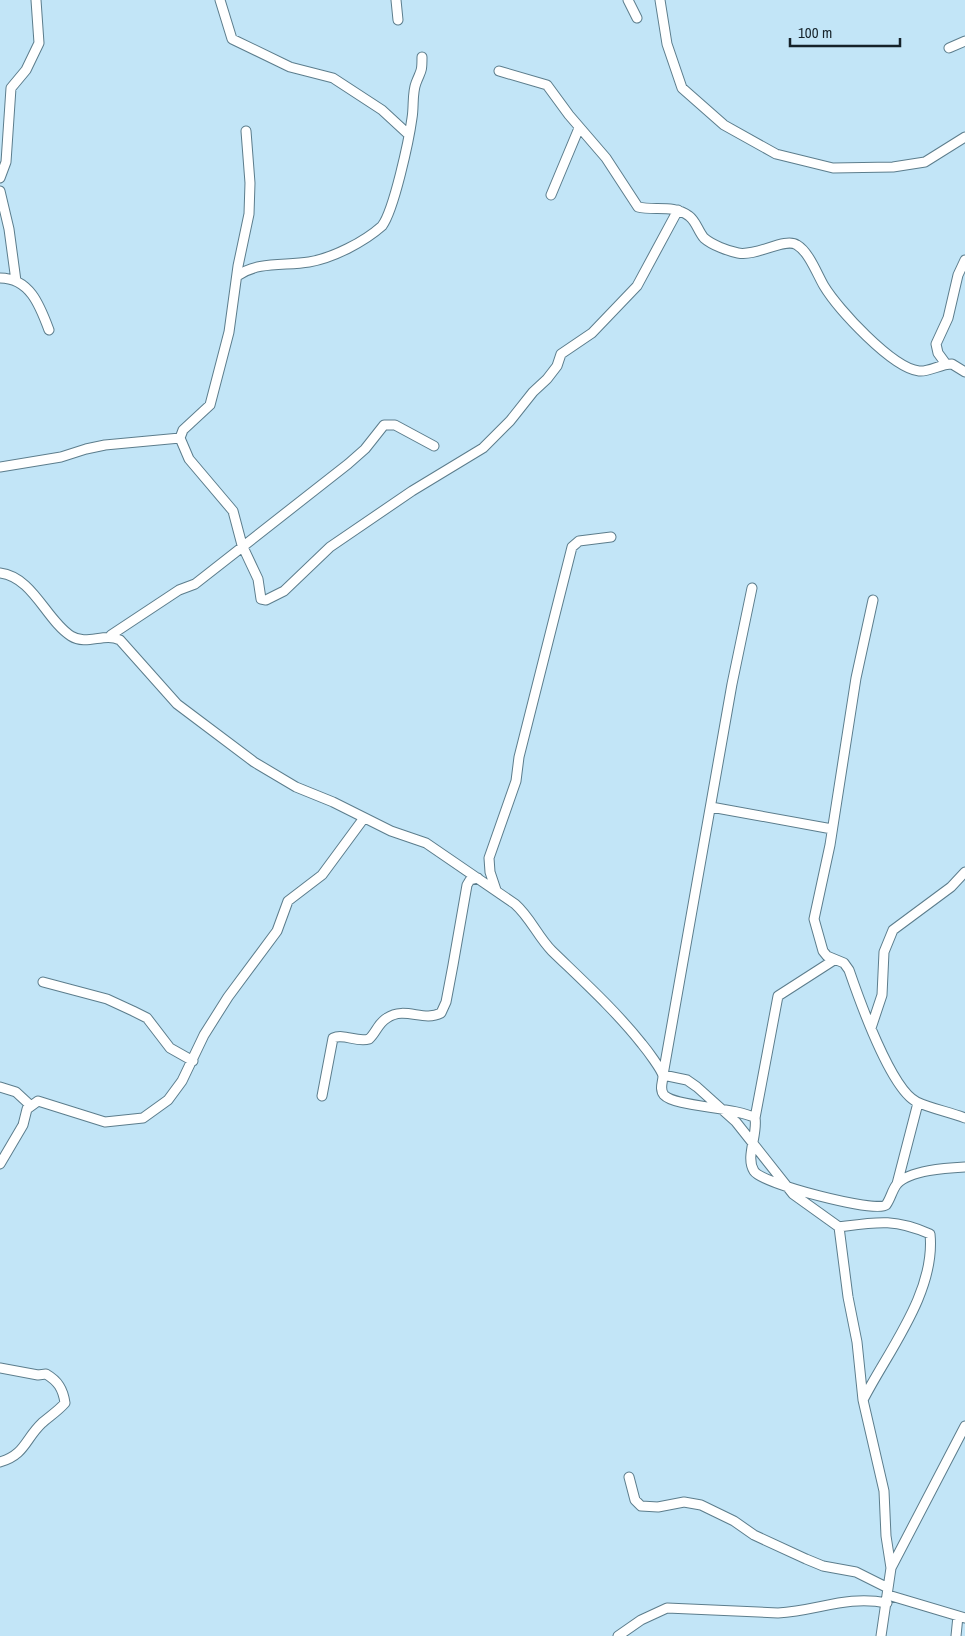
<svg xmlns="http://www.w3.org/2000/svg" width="965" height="1636" font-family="'Archivo Narrow',sans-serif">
<rect width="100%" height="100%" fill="#c2e5f7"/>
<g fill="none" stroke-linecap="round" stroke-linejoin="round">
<defs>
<path id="minor" d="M220,0L232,39L290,67L333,78L382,110L408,134
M396,0L398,20
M628,0L637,18
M660,0L667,44L682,88L724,125L776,154L833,168L893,167L925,162L965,137
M949,48L965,41
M499,71L547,85L569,115L606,158L638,207C655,211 673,204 689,216C696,221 698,231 704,238C712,245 728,251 738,253C756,257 785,237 797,245C809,252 817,274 824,286C838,309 892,368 919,371C930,372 940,364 952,364L965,372
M246,131L250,183L249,214L238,266L229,332L210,405L183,430L180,438L189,459L233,511L242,545L258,579L261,599L266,600L284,591L330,547L412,491L483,448L510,421L533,392L547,379L557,366L561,354L592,333L637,286L678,210
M0,178L6,162L11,88L26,70L39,43L36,0
M0,191L9,229L16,281
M551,195L579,128
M237,276C258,261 285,266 309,262C333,258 364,242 382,226C394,210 409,140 412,118C414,107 412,93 416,83C421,70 422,73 422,57
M0,278C30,278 40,306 49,330
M946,364L938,353L936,344L948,318L958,275L965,260
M0,467L61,457L86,449L105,445L180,438
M0,573C33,577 46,620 71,636C87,646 104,632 120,640L177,704L254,762L296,787L333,802L391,831L426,843L515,904C530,917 538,937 552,951C583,981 616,1011 642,1044C647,1050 662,1070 663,1076C663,1082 659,1089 664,1095C675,1107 736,1107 755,1118C758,1135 745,1157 754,1171C762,1184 876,1213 886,1205C891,1198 892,1190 897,1184C910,1170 947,1168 965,1167
M752,588L732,684L663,1075L687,1080L697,1087L736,1122L793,1194L839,1227C876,1222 894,1218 930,1234C936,1292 888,1351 863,1400
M873,600L856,678L830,845L814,919L823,951L827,956L844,963L849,970C859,999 891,1090 917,1102C932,1109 950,1112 965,1118
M111,635L179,590L195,584L348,464L365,449L384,425H395L434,446
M711,807L832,829
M496,890L490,872L489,858L516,781L519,757L572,547L579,541L611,537
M43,982L107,999L133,1011L147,1018L170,1048L193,1061
M871,1028L882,995L884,952L893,930L951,887L965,872
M0,1087L16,1092L30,1105
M322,1096L333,1038C344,1033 357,1043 369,1039C376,1033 378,1023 387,1018C405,1006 423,1022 441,1013L446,1002L453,965L467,885L470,880L478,878
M755,1118L778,996L834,960
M0,1164L23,1125L27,1109L38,1101L105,1122L143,1118L168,1100L182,1081L204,1035L228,997L277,931L288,901L322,875L364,818
M897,1184L918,1103
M839,1227L848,1297L857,1342L863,1400L884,1491L886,1536L891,1568L881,1636
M0,1368L38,1375L46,1374C58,1381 63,1389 65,1403C58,1411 50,1416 42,1423C25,1439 25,1455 0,1462
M629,1477L635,1500L641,1506L658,1507L684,1502L701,1505L734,1521L754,1535L806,1559L823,1566L856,1572L888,1588
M891,1568L965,1426
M888,1595L965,1618
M618,1636L641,1620L667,1608L778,1613C818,1611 846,1595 887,1603
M956,1636L958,1616"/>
</defs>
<use href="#minor" stroke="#5c7d8c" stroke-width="11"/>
<use href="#minor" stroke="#fff" stroke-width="9"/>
</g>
<path d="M790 38v8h110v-8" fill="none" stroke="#152229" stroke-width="2.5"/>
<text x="798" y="38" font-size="15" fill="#152229" stroke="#c2e5f7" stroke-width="4" paint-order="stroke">100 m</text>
</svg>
